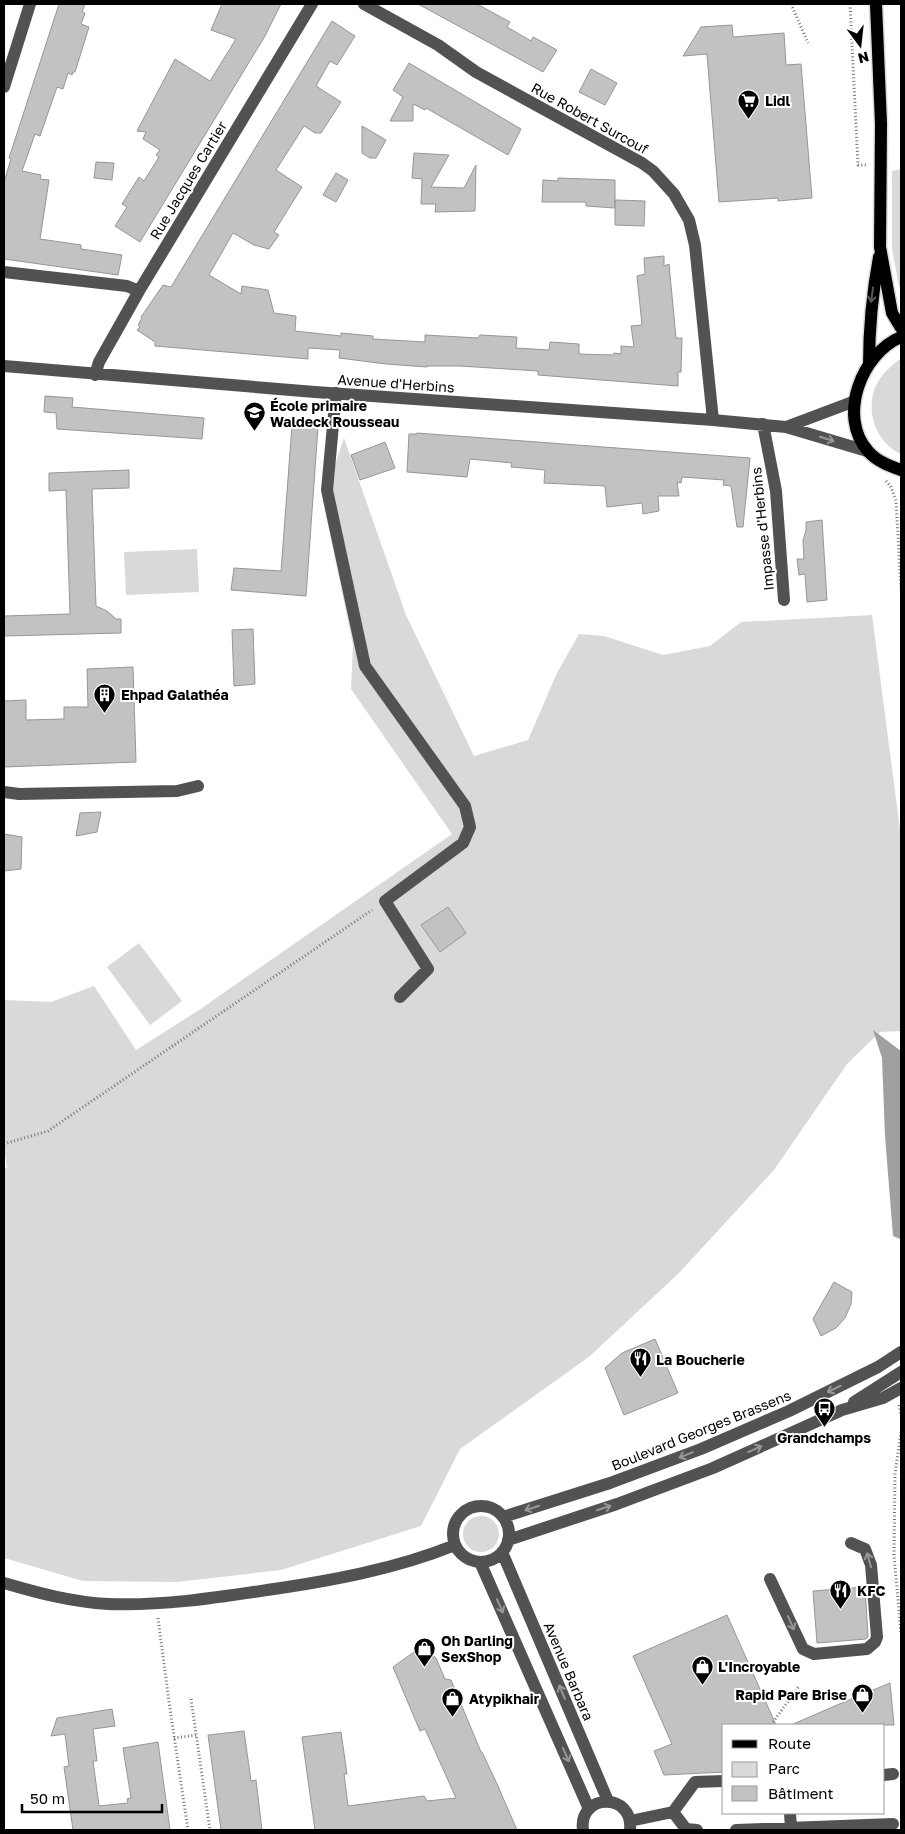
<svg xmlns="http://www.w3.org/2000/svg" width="905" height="1834" font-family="'Golos Text',sans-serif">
<rect width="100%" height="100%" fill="#fff"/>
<path fill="#d9d9d9" d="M901,169V287H899L892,248V171Z
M901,358V454C874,442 863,405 879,380C885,371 893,364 901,358Z
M344,438L406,615L474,756L528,740L557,673L579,634L604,636L663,655L710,646L741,622L872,615L901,837V1031L880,1032L847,1064L774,1170L679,1273L590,1356L460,1449L421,1526L281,1570L177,1582L83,1581L4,1558V1167L7,1168L4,1148V1000L51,1002L94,986L136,1050L199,1010L452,834L351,689L353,645L323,501Z
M197,549L199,592L126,595L124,552Z
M139,943L182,1001L150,1025L107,967Z
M463 1534a18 18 0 1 1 36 0a18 18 0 1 1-36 0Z"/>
<path fill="#a0a0a0" d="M873,1030L901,1051L900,1239L893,1236L885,1136L882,1058Z"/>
<path fill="#c2c2c2" stroke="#969696" d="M59,4H85L82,12L85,13L81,24L89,27L75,72H73L72,75L68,73L63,89L57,87L40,136L35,134L22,171L41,175L40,179L49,180L40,239L81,245V249L122,255L118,275L4,259V182L11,159L9,158Z
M222,4H281L265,36L140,242L115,226L127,207L122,204L139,177L144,181L159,157L156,155L160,150L143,139L146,132L137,131L175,59L210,81L236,39L211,30Z
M418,4H477L510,22L507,27L531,41L533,37L557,50L543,72Z
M332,21L355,36L337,65L330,61L316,86L341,102L321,133H315L304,126L276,170L302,187L274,232L279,235L269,249L254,245L233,233L209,275L241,294L242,286L268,290L274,313L296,316L295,331L341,336V333L373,336V339L425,342V335L478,338L480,335L517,337L516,348L549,350L550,342L579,344V354L613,355L614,353L621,354V346L634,347L631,326L642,325L637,276L645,274L644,258L664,256V266L669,264L676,338H682L681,372H678V386L538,375V371L460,366H427V367L386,364L339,358L340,350L308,348V359L155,346V342L137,330L140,327L138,325L142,318L141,317L163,285L171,287Z
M732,25L733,37L784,33L786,65L801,64L812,198L778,201V198L719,202L707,54L683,56L701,27Z
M409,63L521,129L508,155L426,108L425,110L413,104V121H390L403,97L393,90Z
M591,69L617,83L605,105L579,92Z
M362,126L386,140L376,158H370L362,153Z
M414,153L449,155L431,187L464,188L476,165L475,211L435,212L436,204H421L422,179L412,178Z
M96,162L114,163L112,180L94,178Z
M336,173L348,180L336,202L323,195Z
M558,178L615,180V208L586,206V202H542L543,180L558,181Z
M615,200L645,201L644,226L615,225Z
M45,396L73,398L72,407L204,418L202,439L57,429L56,413L44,412Z
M292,426L318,427L306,596L231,590L234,568L281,571Z
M417,433L750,458L743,527H737L731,486L723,485L724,480L682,477L681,483L677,482L679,496H658L659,511L643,514L642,503L607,507L605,486L544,483L545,470L511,467L512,463L470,459L467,477L407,472L409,434H416Z
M385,442L395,468L360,480L351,455Z
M129,470V488L92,489L96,606L107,611L116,619H121V633L4,636V616L70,614L66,490L49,491V473Z
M822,520L827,600L807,602L805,574L799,575L797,559H804L803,541L806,530V522Z
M253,629L255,684L234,686L232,630Z
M133,667L136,762L4,767V701L26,700V720L64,719V707H88L87,669Z
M101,812L97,832L76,836L80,813Z
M4,834L22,837L21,869L4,871Z
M448,907L466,933L440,952L421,925Z
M834,1282L852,1292L851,1304L845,1318L836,1328L821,1336L813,1319Z
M655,1339L678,1393L624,1415L605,1368L622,1353Z
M865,1587L868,1637L866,1639L817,1643L813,1591Z
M727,1615L776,1725H724V1772L664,1775L654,1751L672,1744L633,1656Z
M414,1652L416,1654L427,1653L431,1654L436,1658L445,1679L451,1680L481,1752H482L497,1784L517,1830H315L302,1737L341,1732L347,1774H344L348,1806L424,1796L427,1801L456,1798L425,1729L420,1731L393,1667Z
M890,1683L894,1725H791L837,1705Z
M112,1709L115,1726L93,1729L97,1761H93L99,1806L128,1803L127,1799L131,1798L123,1748L158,1742L170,1830H73L64,1767L69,1766L65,1734L51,1736L57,1718Z
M244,1731L251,1781L256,1780L262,1830H221L208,1735Z"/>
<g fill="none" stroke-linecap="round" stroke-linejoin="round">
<defs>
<path id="major" d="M876,4L881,124L880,247L892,313L901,328
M901,337C862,353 837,416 868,451C876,461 890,466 901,470
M869,365C869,327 872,295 879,257"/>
</defs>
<use href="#major" stroke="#dbdbdb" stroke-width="15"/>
<path stroke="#747474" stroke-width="3" stroke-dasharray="1 2.5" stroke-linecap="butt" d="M791,4L808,43
M850,4L858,165H866
M886,481L891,487L896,501L901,588
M4,1144L48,1131L372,910
M899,1405L901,1414
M901,1432L895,1474L894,1555L901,1633
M158,1618L169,1702L188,1830
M191,1699L210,1830
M771,1725L799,1686
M174,1738L197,1735"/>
<path stroke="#525252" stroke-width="12" d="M364,4L438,45L476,72L642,163L653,171L674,194L689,220L695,245L713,420
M4,87L30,4
M4,272L127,286L139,291
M4,366L315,392L713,420L786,427L867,451
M95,375L99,362L139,291L312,4
M336,393L327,490L365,666L465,806L470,827L463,843L385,901L428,969L400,997
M763,424L776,491L784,600
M786,427L855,401
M4,792L19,794L177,791L198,786
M854,1402L901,1372
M453 1534a28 28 0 1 1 56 0a28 28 0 1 1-56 0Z
M503,1517L610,1483L701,1449L789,1411L878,1367L901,1352
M508,1540L617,1504L713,1468L842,1410L883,1398L901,1388
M502,1552L608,1801
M480,1562L589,1809
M770,1579L803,1649L814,1654L867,1649L875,1642L877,1637L871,1565L865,1549L851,1543
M4,1583C38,1593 72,1602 108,1604C162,1606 214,1598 267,1590C330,1581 396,1569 455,1545
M884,1775L893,1774
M673,1812L686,1829L697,1830
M790,1813L791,1828
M630,1821L673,1812L695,1782L724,1781
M583,1830C578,1793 634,1792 630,1830
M736,1830L893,1824"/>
<use href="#major" stroke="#000" stroke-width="12"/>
</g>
<defs><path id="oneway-shaft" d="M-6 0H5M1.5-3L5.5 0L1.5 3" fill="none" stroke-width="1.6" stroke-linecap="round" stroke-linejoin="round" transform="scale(1.25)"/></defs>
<use stroke="#595959" href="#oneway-shaft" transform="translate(872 295) rotate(98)"/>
<g stroke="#979797">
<use href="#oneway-shaft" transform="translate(827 439) rotate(17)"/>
<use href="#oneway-shaft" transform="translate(834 1389) rotate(154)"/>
<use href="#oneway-shaft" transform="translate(755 1449) rotate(-24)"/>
<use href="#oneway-shaft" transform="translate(686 1455) rotate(158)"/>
<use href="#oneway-shaft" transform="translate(532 1508) rotate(162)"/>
<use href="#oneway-shaft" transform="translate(604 1508) rotate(-18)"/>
<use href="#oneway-shaft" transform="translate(869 1560) rotate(-106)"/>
<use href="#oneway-shaft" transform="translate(500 1606) rotate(66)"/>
<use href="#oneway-shaft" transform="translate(791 1623) rotate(66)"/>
<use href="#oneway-shaft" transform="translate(562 1692) rotate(-113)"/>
<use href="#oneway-shaft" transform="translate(566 1755) rotate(66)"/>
</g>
<defs>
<symbol id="supermarket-pin" viewBox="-11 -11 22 30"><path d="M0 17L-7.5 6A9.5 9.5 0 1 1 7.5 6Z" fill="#000" stroke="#fff"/><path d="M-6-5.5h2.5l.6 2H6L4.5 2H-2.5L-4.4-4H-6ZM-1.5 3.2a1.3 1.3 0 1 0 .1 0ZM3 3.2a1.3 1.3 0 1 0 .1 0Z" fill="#fff"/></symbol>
<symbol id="school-pin" viewBox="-11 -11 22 30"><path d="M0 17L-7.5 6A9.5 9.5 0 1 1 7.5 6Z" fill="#000" stroke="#fff"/><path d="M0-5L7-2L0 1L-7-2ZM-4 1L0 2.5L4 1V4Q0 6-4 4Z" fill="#fff"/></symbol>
<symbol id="building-pin" viewBox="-11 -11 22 30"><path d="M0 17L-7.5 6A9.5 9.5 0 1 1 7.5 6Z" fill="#000" stroke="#fff"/><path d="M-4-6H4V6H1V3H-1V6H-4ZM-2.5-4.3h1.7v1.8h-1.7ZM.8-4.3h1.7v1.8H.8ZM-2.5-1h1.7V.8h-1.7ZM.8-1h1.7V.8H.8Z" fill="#fff"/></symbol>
<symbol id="restaurant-pin" viewBox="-11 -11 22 30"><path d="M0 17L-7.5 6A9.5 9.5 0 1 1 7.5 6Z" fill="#000" stroke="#fff"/><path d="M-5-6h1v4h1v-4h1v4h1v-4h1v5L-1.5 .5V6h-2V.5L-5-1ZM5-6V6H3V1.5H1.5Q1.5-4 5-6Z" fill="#fff"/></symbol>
<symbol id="bus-pin" viewBox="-11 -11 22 30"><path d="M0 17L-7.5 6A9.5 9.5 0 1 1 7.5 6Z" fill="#000" stroke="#fff"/><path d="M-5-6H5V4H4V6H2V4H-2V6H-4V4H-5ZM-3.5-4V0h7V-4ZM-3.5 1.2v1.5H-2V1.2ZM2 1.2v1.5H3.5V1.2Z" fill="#fff"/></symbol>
<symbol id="shop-pin" viewBox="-11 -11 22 30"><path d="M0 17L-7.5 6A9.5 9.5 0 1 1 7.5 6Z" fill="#000" stroke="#fff"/><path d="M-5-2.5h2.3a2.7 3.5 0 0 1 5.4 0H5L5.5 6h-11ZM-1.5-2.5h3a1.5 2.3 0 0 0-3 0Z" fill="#fff"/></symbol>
</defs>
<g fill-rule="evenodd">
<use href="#supermarket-pin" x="736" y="88" width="25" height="34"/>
<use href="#school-pin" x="242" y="400" width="25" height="34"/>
<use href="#building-pin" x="92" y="682" width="25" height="34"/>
<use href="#restaurant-pin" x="628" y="1346" width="25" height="34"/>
<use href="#bus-pin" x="812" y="1396" width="25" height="34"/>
<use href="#restaurant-pin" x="828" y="1578" width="25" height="34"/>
<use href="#shop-pin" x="412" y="1636" width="25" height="34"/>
<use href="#shop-pin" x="690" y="1654" width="25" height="34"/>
<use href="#shop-pin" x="850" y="1682" width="25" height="34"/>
<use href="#shop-pin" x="440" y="1686" width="25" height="34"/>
</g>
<g text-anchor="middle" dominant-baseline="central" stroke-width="4" stroke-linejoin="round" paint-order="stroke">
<g font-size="14" font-weight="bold" fill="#000" stroke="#fff" text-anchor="start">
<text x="765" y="100">Lidl</text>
<text x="270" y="405">École primaire<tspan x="270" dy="16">Waldeck Rousseau</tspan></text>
<text x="121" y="694">Ehpad Galathéa</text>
<text x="656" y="1359">La Boucherie</text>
<text x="824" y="1437" text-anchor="middle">Grandchamps</text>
<text x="857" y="1590">KFC</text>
<text x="441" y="1640">Oh Darling<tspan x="441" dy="16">SexShop</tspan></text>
<text x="718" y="1666">L'Incroyable</text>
<text x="847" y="1694" text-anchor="end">Rapid Pare Brise</text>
<text x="469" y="1698">Atypikhair</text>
</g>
<g font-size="14" fill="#000" stroke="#fff">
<text transform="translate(590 118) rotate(29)">Rue Robert Surcouf</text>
<text transform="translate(188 180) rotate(-59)">Rue Jacques Cartier</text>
<text transform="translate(396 383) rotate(4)">Avenue d'Herbins</text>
<text transform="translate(762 529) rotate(-96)">Impasse d'Herbins</text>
<text transform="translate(701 1430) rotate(-22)">Boulevard Georges Brassens</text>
<text transform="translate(569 1671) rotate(67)">Avenue Barbara</text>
</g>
</g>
<rect width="905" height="1834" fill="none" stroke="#000000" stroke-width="10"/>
<rect x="722" y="1724" width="162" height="90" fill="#ffffff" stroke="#999999"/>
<rect x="732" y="1740" width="25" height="8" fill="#000000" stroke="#999999"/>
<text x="768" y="1749" font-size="15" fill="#000000">Route</text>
<rect x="732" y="1762" width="25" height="15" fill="#d9d9d9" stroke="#999999"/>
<text x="768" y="1774" font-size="15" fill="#000000">Parc</text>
<rect x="732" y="1786" width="25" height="15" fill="#c2c2c2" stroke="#999999"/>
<text x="768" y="1799" font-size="15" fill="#000000">Bâtiment</text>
<g transform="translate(860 45) rotate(165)" stroke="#ffffff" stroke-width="4" paint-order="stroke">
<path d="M0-4L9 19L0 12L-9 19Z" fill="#000000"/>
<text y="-8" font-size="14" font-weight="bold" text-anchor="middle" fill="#000000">N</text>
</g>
<path d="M22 1804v8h140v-8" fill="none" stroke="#000000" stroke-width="2.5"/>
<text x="30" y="1804" font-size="15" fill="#000000" stroke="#ffffff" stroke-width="4" paint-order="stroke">50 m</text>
</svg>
